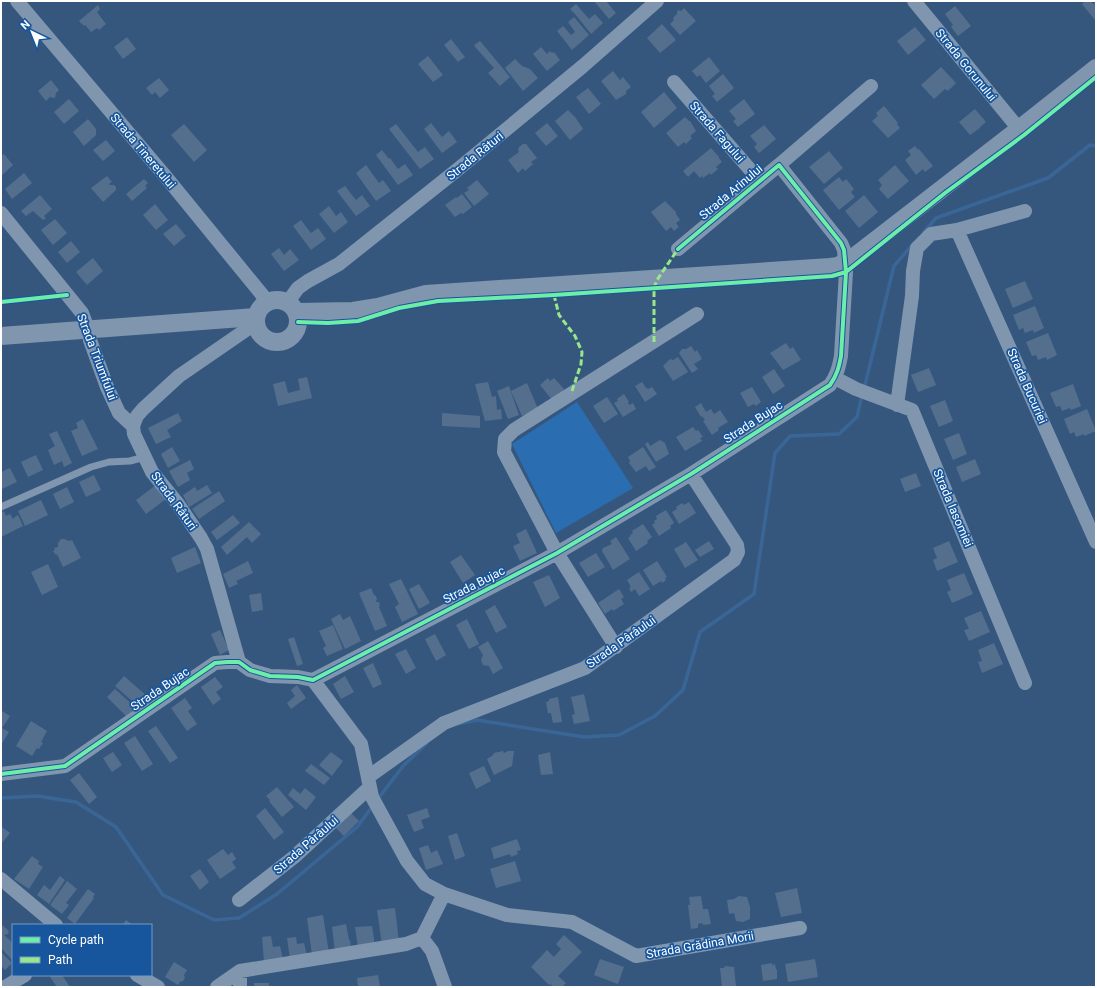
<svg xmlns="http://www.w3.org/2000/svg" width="1097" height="988" font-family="Roboto,sans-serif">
<rect width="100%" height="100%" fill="#35577e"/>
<path fill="#2b6db1" d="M577,402L633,488L556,533L512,444Z"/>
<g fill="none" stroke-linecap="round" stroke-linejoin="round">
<path stroke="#3a6697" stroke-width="3.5" d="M924,232L936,218L1048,178L1090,145L1096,146
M864,389L894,266L913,244
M458,724L477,720L584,737L619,735L655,716L683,690L700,632L754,594L775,453L790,436L839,434L857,417L862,395
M1,798L37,796L76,802L116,827L163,895L214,920L239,918L277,894L357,827L372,807
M377,800L404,765L427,743"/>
</g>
<path fill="#546f8d" d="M594,1H606L616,13L609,19Z
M1085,1H1091L1093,4L1096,2V19L1095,20L1082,4Z
M576,4L589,19L595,14L603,23L591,34L575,14L570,9Z
M98,5L100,9L97,12L106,24L99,30L97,28L91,32L85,25L84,26L79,21Z
M955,6L971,26L958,36L951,27L953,25L945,14Z
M684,8L696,21L680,35L670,24L674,20L673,18L677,14V12L678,10L681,11Z
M574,17L589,35L572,50L557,31L563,26L571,35L575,32L568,22Z
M662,24L676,40L660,53L647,38Z
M915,27L926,40L908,55L897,41Z
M127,37L136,49L123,59L114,47Z
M451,39L465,57L458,62L444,45Z
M480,41L510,77L500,86L488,73L494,68L476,48L474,45Z
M541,47L547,54L550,51L552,53L554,52L560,60L547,71L533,54Z
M428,56L443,75L433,82L418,64Z
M709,57L720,71L706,83L700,75L697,77L692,71Z
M515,59L522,66L530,69L538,78L523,91L505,68Z
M941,67L956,83L948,91L945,89L934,99L921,85Z
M613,71L620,80L623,77L631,87L626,91V94L616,100L601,81Z
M723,74L734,88L717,102L712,96L715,94L709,86Z
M159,78L169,90L160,98L155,92L152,95L146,88Z
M51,80L59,90L56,93L55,98L50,97L46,101L38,91Z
M588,88L601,104L589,114L576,97Z
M664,92L677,108L654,128L641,112Z
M69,99L79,111L64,124L54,112Z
M744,99L755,114L738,127L733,121L736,119L729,111Z
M884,106L898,123L897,124L900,128L888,138L872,121L878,116L876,113Z
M975,109L986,122L980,127V128L970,135L959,122Z
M568,110L575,117L583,129L570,140L555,121Z
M685,117L689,121H690L696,131L690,136L692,138L686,144L684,142L678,147L666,133Z
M88,119L96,129V135L84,146L73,132Z
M431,123L442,137L449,131L457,142L442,153L424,129Z
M547,123L558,136L546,146L535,133Z
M184,124L207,150L194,162L171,135Z
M396,124L418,152L425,147L434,159L420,169L389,129Z
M764,125L776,139L759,153L754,147L757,144L750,136Z
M106,140L115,151L103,161L93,150Z
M523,144H526L537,158L531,162L533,164L525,171L523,168L518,173L508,160L519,152L518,150L519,147Z
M915,146L918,150L919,149L933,166L925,172L923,169L916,175L905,160L911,155L908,151Z
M711,148L719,157H718L722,162L716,167L718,169L711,175L710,173L703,178L702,176L700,178L694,171L688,177L683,171Z
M382,150L389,159L390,158L398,169L405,164L413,175L398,185L376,155Z
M829,151L843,168L824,184L809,167Z
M4,154L13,165L1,176V156Z
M366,165L379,183L383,180L391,191L376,201L356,173Z
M895,165L909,181L888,199L879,189L882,185L878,180Z
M24,173L32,183L12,199L5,189Z
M107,176L112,182L109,184L110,185H114L116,187V190L103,202L91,188Z
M839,177L843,182L846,179L854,189L851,192L855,197L839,210L823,190Z
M144,179L148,183L145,186L147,188L132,201L126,194Z
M477,180L489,194L474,206L464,193L469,190L467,188Z
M345,186L356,200L362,195L370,206L356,216L337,191Z
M462,194L472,207L463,214L461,213L455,217L445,205L456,197L457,198Z
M40,195L52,209L44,216L46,218L43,220L33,211L26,216L21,211Z
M864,195L878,212L859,228L845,211Z
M665,201L676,212V214L680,220L676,223L679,227L674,231L671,227L666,231L651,212Z
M155,204L168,220L156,230L143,215Z
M329,206L336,216L341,212L348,222L334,233L319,214Z
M55,219L67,233L53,245L41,230Z
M301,220L311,233L318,228L326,239L311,250L293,226Z
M176,224L186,236L174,246L163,234Z
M71,241L80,252L67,263L58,252Z
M279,248L284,255L290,249L299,260L284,271L271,254Z
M93,258L103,271L87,285L76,272Z
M1025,281L1033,299L1013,308L1005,289Z
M1035,306L1044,328L1034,333L1033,330L1025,333L1023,328L1019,330L1013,315Z
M1048,333L1057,355L1047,360L1046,357L1038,360L1036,355L1032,356L1026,342Z
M786,343L790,349L793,347L801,360L783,370L770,353Z
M691,346L695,352L697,350L702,359L694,364L698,369L692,373L679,353L682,349H686Z
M678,357L688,372L673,381L663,366L670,359L673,360Z
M929,368L936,385L918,392L911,375Z
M774,369L785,386L773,394L762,377Z
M307,377L312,398L278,406L273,384L285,381L288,393L300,390L298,379Z
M548,378L550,381L554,378L564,389L561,394L553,401L540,385Z
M488,382L492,397L496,396L497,410L501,409L502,419L485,421L475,384Z
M642,382L646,388L648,389L652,387L657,394L645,402L635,386Z
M527,383L538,409L522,416L511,391Z
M1073,384L1081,406L1071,410L1070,408L1062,411L1060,406L1056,407L1050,393Z
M509,386L519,415L508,419L497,391Z
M752,387L761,402L756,406L754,404L748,407L740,393Z
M624,394L629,402H628L629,405L633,403L636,409L623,417L614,403L618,401L617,399Z
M607,397L618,414L604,423L593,406Z
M945,400L953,421L939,427L930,406Z
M701,403L706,412L711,409L714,414L720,410L728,422L718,428L719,430L712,435L703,421L705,420L702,416L701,417L695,407Z
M1087,409L1096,431L1084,436V434L1076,437L1074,432L1070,434L1064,419Z
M178,413L182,421L167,430L171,437L156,444L148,428Z
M442,413L480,416V428L442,426Z
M83,419L98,449L82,456L71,431L78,428L76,423Z
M693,427L696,431L698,430L703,437L700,438L702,441L685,451L676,437Z
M57,431L72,463L64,467L62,461L54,465L48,450L55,446L49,434Z
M959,433L967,454L953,460L944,439Z
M660,440L665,443L669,454L656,462L645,444L648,442L650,446Z
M172,447L180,461L168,468L161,454Z
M643,447L656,467L649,471L646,466L636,472L629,463L630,461L628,457Z
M36,455L43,470L28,477L21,462Z
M975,459L981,474L962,482L956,467Z
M190,460L194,469L187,473L190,480L178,487L169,471Z
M10,468L17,482L2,489L1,472Z
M916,473L921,486L905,492L900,479Z
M94,475L101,490L86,497L79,482Z
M156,485L166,499L146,514L136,500Z
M207,485L212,493L189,507L183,495L195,487L197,491Z
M67,487L74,502L60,509L53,494Z
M219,491L225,501L199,519L192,509Z
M41,500L48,515L25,526L18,511Z
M689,502L696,513L679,524L672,512L677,509L676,507L682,503L684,505Z
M666,510L674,523L670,526L671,528L659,536L652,525L655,523L654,521L657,519L656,516Z
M4,511L6,516L10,514L13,519L17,515L19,517L23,526L1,537V513Z
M233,515L240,523L217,540L211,532Z
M249,522L261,534L252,543L247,537L227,555L221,547Z
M643,524L652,537L647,541L648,543L636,551L628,538L631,536L630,535L633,533L632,531Z
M526,529L537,553L520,561L513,546L520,543L516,534Z
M616,537L630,559L613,570L602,551L603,548L612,544L610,541Z
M61,539H64L69,541L72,540L81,558L63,567L57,554L56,555L53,551L55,550L54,548L58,547V543Z
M709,541L714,549L700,557L695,550Z
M949,541L958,562L937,571L933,560L937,558L933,548Z
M686,542L698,560L685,568L674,549Z
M195,547L201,563L177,573L171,558Z
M596,553L605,567L588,577L579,563Z
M461,555L475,575L463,583L450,562Z
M248,561L253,573L236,581L238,584L229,588L223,574Z
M657,561L667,577L665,578L666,580L662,583L661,581L653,586L643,570Z
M48,564L58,587L42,595L31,572Z
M639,572L650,589L639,596L635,589L631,592L629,588L631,587L627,580Z
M964,573L973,594L952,603L947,592L951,590L947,580Z
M549,575L560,598L545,607L533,582Z
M401,579L418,614L402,622L395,607L399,604L389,584Z
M419,584L430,603L419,609L409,589Z
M371,588L374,595L376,596L377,599L376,602H379L380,605L379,607L387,626L375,631L359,593Z
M619,589L624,597L621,599L624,604L613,611L612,609L605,614L598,603Z
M261,593L263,610L252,612L249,595Z
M495,605L507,627L496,633L485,611Z
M981,611L990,632L969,641L964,630L969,629L964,618Z
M340,614L343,620L350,616L361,641L345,649L331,619Z
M467,619L479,644L469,649L456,625Z
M333,625L343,649L327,656L323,648L326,646L319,631Z
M220,630L229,650L220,655L211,634Z
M435,634L446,655L436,661L425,639Z
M294,637L303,664L297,666L288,639Z
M488,641L503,668L493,674L489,666L483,665L481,660L483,655L478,647Z
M994,643L1003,664L982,673L978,662L982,661L978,650Z
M406,649L416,668L406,674L395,654Z
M373,663L382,684L373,688L363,668Z
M124,676L148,697L139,707L115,686Z
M345,676L354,692L341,699L333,684Z
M215,677L223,687L216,692L221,699L213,705L201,687Z
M297,685L306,698L291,709L287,703L295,696L291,690Z
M115,689L136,708L127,717L107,697Z
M584,694L590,721L574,724L572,715L575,714L571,697Z
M558,697L562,722L553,723L551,713H548L546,702L549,701V699Z
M185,698L192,708L188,711L197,724L187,731L171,708Z
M2,711L10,716L2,728L9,732L1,745V713Z
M31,721L47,731L41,742L43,743L39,749L37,748L32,756L16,746Z
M156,726L178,758L170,763L148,731Z
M135,736L153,764L142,771L124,743Z
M503,751L504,753L508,751H514L512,766L494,775L487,759L493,755L494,753Z
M113,752L122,765L112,772L103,758Z
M331,752L343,761L332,776L319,765Z
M550,752L553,774L541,775L538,755Z
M311,764L330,778L324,785L305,771Z
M484,766L491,781L476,789L469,773Z
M79,773L97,797L89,804L70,780Z
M277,787L294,807L282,817L269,801L270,800L266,796Z
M293,788L300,794L305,788L316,797L306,810L288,795Z
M265,808L284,832L274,840L256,816Z
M427,808L430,817L421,820L424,828L414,832L407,815Z
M351,813L359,821L344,836L336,828Z
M2,827L10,833L1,844V829Z
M457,833L465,856L455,860L448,836Z
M517,839L521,850L517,851L518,854L511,857L510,854L494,859L491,848Z
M428,845L431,853L437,850L443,864L426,870L419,848Z
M223,849L228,855L232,852L236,859L232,862L236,868L220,879L207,860Z
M32,856L39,861L38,864L43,867L29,889L14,879Z
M515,861L521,881L496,888L490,869Z
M200,869L209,882L200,890L190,876Z
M60,876L65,880L49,904L37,895L44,885L50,890Z
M67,881L77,889L66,903L69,905L62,914L50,905Z
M797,888L802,913L781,917L775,893Z
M88,889L95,894L93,897L94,898L75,924L67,918Z
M701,896L703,909H708L711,924L703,925L702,923L698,924V928L691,929L688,905H690L689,897Z
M739,896L747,897L750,907V919L743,922L736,921L734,913L729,914L727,900L734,899Z
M395,908L399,942L382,945L377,910Z
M323,915L329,953L312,955L307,918Z
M126,920L133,925H122Z
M1,924L9,931L8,934L4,935L13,943V961L1,948Z
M346,924L349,940H350L351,949L335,952L332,927Z
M372,926L375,946L358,948L355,927Z
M564,935L582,952L558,976L566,983L562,987H554L550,984L549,985L531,967L547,950L554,957L561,949L556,944Z
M271,936L273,947L280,946L283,960L264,962L262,937Z
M296,937L297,944L304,943L307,956L290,959L287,938Z
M1,952L12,963L5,970L2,967L1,969Z
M600,959L624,967L618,984L594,975Z
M815,959L818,977L788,982L785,964Z
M174,962L187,970L184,975L185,978L183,981L180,982L178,985L165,977Z
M772,963V965L775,964L776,970L777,969V979L763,981L761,965Z
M725,966L734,967L736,987H722L720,968H724Z
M53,975H62L70,987H57L50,977Z
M378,975L380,987H358L357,978Z
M254,983H269V987H254Z"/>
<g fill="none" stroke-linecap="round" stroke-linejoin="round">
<path stroke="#8096af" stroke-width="7" d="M1,507L91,467L109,462L130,461L145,457"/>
<path stroke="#8096af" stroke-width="14" d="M17,1L166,177L268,302
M914,1L1019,129
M674,82L760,181
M779,165L871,86
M1,213L82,313L88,329L90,340L107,387L119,413L133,426
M957,230L1096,542
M287,303L298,288L308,281L339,264L457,170L583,66L657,1
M835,378L856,389L912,410L1025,683
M897,405L912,296L913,271L917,248L931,234L957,230L1025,211
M616,647L557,553L504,452L505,439L514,430L697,314
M239,662L207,549L201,538L178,504L152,472L134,434L133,426L137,416L143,409L179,376L256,323
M1,774L65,766L215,663L227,662H239L250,670L270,676L298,677L313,680L557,553L691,474L830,385C837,375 839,367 841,356L846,272L844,250L841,243L779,165L678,249
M368,777L444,723L585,668L734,560L738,552L737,545L691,474
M1,879L56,925
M444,894L507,915L572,922L636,956L800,928
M239,900L294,857L370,787
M422,938L432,951L445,987
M240,971V987
M137,975L158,987
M5,987L25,975
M217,987L240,971L406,944L422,938L444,894L425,884L407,861L372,797L361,744L313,680"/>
<path stroke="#8096af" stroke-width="18" d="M256 321a21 21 0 1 1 42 0a21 21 0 1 1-42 0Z
M296,312L353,311L378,307L426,294L830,267L838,266L855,256L1019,129L1096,68
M1,336L256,317"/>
<path stroke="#98e88a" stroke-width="3" stroke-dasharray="6 3" stroke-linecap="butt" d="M554,295L559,315L575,336L582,352L581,364L571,394
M654,342V288L657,280L678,249"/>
<defs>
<path id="cycleway" d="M1,302L67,295
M298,322L328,323L358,321L399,308L438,301L554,295L832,276L846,272L945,193L1024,135L1096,77
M1,774L65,766L215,663L227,662H239L250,670L270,676L298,677L313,680L557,553L691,474L830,385C837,375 839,367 841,356L846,272L844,250L841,243L779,165L678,249"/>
</defs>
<use href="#cycleway" stroke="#17569c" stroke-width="6"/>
<use href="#cycleway" stroke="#6deda7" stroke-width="4"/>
</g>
<g text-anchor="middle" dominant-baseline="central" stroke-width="3.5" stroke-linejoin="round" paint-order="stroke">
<g font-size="12" fill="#fff" stroke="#17569c">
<text transform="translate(966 65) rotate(51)">Strada Gorunului</text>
<text transform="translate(717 132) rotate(49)">Strada Fagului</text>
<text transform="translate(143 151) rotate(50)">Strada Tineretului</text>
<text transform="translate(475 156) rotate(-39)">Strada Râturi</text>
<text transform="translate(731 192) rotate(-40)">Strada Arinului</text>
<text transform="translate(97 357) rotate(69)">Strada Triumfului</text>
<text transform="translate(1027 386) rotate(66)">Strada Bucuriei</text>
<text transform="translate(753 422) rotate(-33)">Strada Bujac</text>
<text transform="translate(174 501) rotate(54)">Strada Râturi</text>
<text transform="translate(953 508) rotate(67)">Strada Iasomiei</text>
<text transform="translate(474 585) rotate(-27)">Strada Bujac</text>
<text transform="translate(621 642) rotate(-35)">Strada Pârâului</text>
<text transform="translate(160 689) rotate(-34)">Strada Bujac</text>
<text transform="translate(306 845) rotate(-41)">Strada Pârâului</text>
<text transform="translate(700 945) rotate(-10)">Strada Grădina Morii</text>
</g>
</g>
<rect width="1097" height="988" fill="none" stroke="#ffffff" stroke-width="4"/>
<rect x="12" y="924" width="140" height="52" fill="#17569c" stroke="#749ac4"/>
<rect x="20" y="937" width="20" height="6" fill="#6deda7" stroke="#749ac4"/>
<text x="48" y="944" font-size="12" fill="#ffffff">Cycle path</text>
<rect x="20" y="957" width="20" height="6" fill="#98e88a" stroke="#749ac4"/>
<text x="48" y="964" font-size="12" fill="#ffffff">Path</text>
<g transform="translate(32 32) rotate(317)" stroke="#17569c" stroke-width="3" paint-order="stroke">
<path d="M0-3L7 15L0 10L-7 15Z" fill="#ffffff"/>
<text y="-6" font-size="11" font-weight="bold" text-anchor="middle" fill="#ffffff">N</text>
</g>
</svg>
